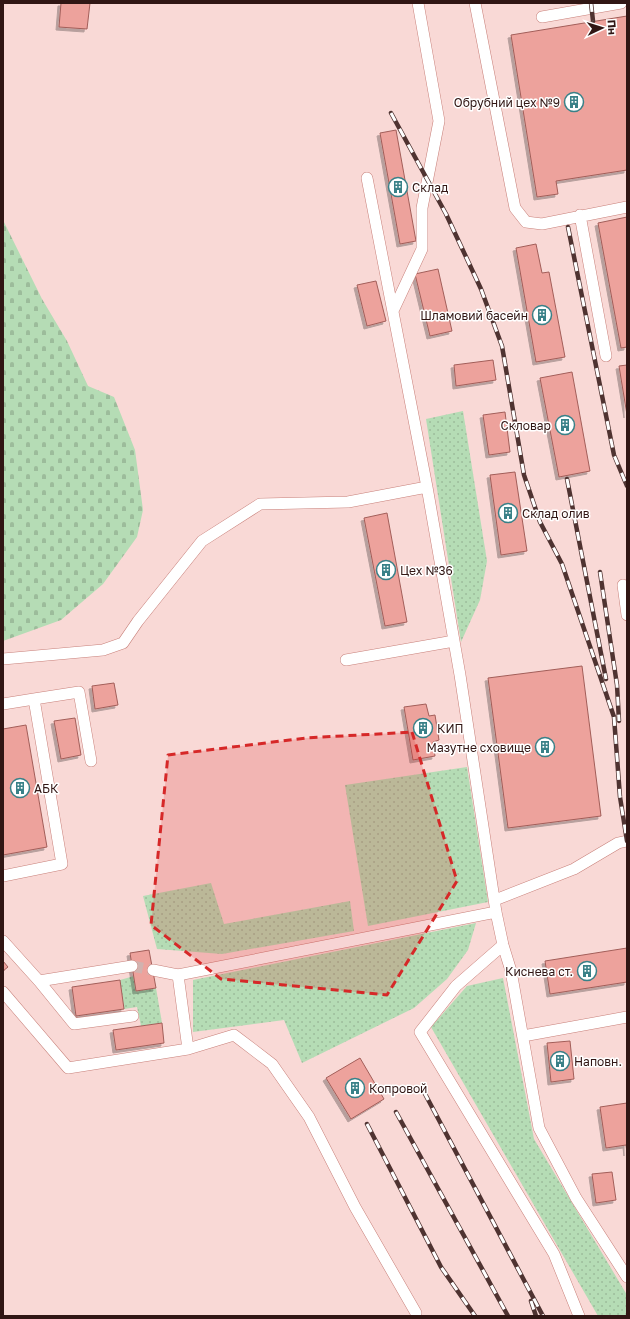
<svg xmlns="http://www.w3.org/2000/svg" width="630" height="1319" font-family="'Golos Text',sans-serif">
<defs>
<pattern id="grass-dots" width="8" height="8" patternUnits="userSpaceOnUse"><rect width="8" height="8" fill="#b5dcb5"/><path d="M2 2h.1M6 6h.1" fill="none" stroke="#9cbc9b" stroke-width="1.8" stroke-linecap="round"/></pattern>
<pattern id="cemetery-stones" width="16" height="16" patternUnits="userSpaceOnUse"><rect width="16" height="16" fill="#b5dcb5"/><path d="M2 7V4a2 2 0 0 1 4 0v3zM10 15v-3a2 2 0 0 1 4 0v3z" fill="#9cbc9b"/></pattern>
<filter id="shadow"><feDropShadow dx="-3" dy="3" stdDeviation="0" flood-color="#0004"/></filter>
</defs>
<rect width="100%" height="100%" fill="#f9d9d6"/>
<path fill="url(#grass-dots)" d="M463,411L487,561L480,600L461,642L426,419Z
M467,767L488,902L368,926L345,785Z
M211,883L224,924L350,901L354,931L222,954L157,949L143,896Z
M476,923L468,950L447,979L414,1008L302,1063L284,1020L193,1032V980Z
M134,976L136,991L156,988L162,1023L141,1026L137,1007L124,1009L120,980Z
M503,978L534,1139L627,1295V1316H598L431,1027L467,986Z"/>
<path fill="url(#cemetery-stones)" d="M3,220L42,299L67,341L88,386L114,397L135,450L143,510L137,537L103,584L61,620L3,641Z"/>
<path fill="#eda29c" stroke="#a25e59" filter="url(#shadow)" d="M61,3H90L87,29L59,27Z
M627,16V170L556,181L558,194L537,197L511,35Z
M396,130L416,241L400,244L380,133Z
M627,217V347L621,348L598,223Z
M536,244L542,273L549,272L565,357L536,362L516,248Z
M438,269L452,331L430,336L415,274Z
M376,281L386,321L367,326L357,285Z
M493,360L496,380L456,386L454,365Z
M627,365V415L619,366Z
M572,372L590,471L559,477L540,378Z
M505,412L510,452L489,455L483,415Z
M515,472L527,551L501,555L490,475Z
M387,513L407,622L385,626L364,518Z
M582,666L601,816L508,828L488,678Z
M114,683L118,705L95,709L92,686Z
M426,704L429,716L435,715L439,740L433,742L435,756L413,760L404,707Z
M75,718L81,755L61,759L54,721Z
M26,725L47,847L3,855V729Z
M627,948V982L550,994L545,961Z
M149,950L156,988L136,991L130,953Z
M3,961L8,967L3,971Z
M120,980L124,1009L76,1016L72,987Z
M162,1023L164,1043L116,1050L113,1030Z
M570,1041L574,1079L551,1082L547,1043Z
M360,1058L384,1099L351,1119L326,1078Z
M627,1103V1153L626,1145L606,1148L600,1107Z
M612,1172L616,1200L596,1203L592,1174Z"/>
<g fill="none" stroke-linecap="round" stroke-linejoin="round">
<path stroke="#d1b2af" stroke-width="11" stroke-dasharray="11 5.5" stroke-linecap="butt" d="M132,966L153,970"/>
<defs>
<path id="minor" d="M475,3L515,208L526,222L542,224L627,207
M542,17L621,3
M367,178L427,487L460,675L496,912L503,945L511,971L539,1128L576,1198L627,1277
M580,215L606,356
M393,311L422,249V208L439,121L418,3
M623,585L627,615
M3,659L103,650L123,643L138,621L202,541L260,504L348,502L427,487
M346,660L454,641
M34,699L79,692L91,761
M3,704L34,699L62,864L3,876
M495,900L574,869L618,843L627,841
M3,941L39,981
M503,945L456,986L420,1032L554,1254L579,1316
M132,966L39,981L74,1024L133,1016
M153,970L178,975L496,912
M3,992L68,1068L188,1049L178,975
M523,1036L627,1017
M188,1049L234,1035L272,1064L309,1117L355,1207L416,1313"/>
</defs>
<use href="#minor" stroke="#c8807a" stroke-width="12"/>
<use href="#minor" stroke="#fff" stroke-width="11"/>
<defs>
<path id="rail" d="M591,3L593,21
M391,113L446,214L481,289L502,346L524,475L540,522L562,564L614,717L620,797L627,841
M568,227L614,455L627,486
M567,479L606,679
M600,572L617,685L619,721
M424,1092L543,1316
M396,1112L508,1316
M367,1124L441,1267L475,1316
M531,1301L536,1316"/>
</defs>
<use href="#rail" stroke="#4f3331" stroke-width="4.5"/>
<use href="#rail" stroke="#fff" stroke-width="3" stroke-dasharray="9" stroke-linecap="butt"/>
</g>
<path fill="#d62828" fill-opacity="0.2" stroke="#d62828" stroke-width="3" stroke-dasharray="8 5" stroke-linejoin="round" d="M412,732L457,881L387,995L221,979L151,925L168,755L306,738Z"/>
<defs>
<symbol id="building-ring" viewBox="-11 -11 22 22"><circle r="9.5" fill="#fff" stroke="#398188" stroke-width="1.5"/><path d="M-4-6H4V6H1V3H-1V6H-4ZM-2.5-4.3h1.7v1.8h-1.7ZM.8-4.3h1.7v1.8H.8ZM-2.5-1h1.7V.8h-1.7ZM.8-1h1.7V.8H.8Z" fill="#398188"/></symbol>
</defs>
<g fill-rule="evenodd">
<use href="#building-ring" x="563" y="91" width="22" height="22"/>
<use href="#building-ring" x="387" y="176" width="22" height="22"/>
<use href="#building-ring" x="531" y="304" width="22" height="22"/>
<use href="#building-ring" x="554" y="414" width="22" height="22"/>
<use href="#building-ring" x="497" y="502" width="22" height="22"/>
<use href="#building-ring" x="375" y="559" width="22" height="22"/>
<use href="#building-ring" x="412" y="717" width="22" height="22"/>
<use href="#building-ring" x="534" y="736" width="22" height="22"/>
<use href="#building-ring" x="9" y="777" width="22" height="22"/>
<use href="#building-ring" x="576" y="960" width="22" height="22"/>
<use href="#building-ring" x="549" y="1050" width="22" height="22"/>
<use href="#building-ring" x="344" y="1077" width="22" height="22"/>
</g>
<g text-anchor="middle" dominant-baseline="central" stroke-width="3" stroke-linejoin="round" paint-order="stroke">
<g font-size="12" fill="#311614" stroke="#fff" text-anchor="start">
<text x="560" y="102" text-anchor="end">Обрубний цех №9</text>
<text x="412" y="187">Склад</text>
<text x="528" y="315" text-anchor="end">Шламовий басейн</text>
<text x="551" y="425" text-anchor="end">Скловар</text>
<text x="522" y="513">Склад олив</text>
<text x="400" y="570">Цех №36</text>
<text x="437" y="728">КИП</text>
<text x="531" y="747" text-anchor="end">Мазутне сховище</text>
<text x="34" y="788">АБК</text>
<text x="573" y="971" text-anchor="end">Киснева ст.</text>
<text x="574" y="1061">Наповн.</text>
<text x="369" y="1088">Копровой</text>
</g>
</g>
<rect width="630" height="1319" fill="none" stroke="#311614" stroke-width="8"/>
<g transform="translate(602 28) rotate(86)" stroke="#ffffff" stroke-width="3" paint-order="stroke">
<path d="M0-3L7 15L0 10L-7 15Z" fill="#311614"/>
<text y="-6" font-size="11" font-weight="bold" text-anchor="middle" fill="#311614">Пн</text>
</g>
</svg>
